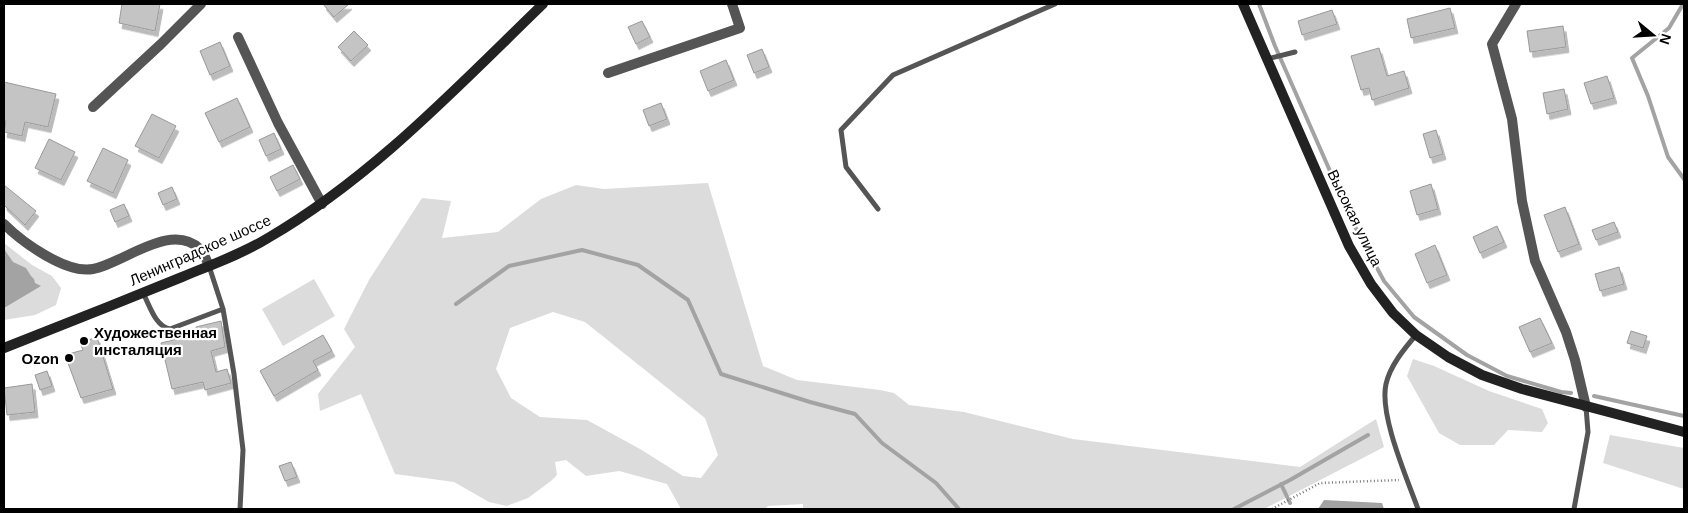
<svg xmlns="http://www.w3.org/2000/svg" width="1688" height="513" font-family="Helvetica,sans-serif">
<defs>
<filter id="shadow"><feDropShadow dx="3" dy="5.5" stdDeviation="0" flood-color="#0004"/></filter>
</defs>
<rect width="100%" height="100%" fill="#fff"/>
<path fill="#dcdcdc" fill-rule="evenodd" d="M708,183L763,366L797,380L880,390L894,393L909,405L964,412L1073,439L1300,467L1376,419L1384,447L1264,509H803V504L768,506L765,509H681L667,484L619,471L586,476L566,460L555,462L557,475L551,481L528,498L507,506L489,502L454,482L395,474L361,394L320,411L318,394L355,347L344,329L369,280L422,198L451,201L442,238L498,232L541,199L576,185L604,189ZM553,312L585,322L705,418L718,455L701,478L683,476L640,449L587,420L540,417L511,398L496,369L510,328Z
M4,243L32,265L52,276L61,288L56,305L35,315L4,320Z
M314,279L335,316L283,346L262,309Z
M1413,359L1434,366L1489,391L1542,409L1548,423L1542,432L1508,430L1494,445H1460L1439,433L1407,376Z
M1610,435L1684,448V489L1603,463Z"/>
<path fill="#a3a3a3" d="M4,249L13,262L26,268L31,276L34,279L35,283L41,286L4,308Z
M1324,500L1382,503L1384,509H1318Z"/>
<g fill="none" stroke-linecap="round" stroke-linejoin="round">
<path stroke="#a3a3a3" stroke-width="4" d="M1259,4L1275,46L1352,221L1384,281L1414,317L1467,355L1507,376L1561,392L1571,393
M1683,4L1669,28L1632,58L1648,96L1668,157L1684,179
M456,304L509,266L582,250L638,265L688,300L721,374L810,402L855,414L882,443L936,483L959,509
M1594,396L1684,416
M1281,484L1290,503
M1234,509L1290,480L1368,435"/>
</g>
<path fill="#c4c4c4" stroke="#999" filter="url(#shadow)" d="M122,4H160L155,31L119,23Z
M323,4H349L334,17Z
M1450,8L1455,28L1411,38L1407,19Z
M1332,10L1337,24L1302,35L1298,21Z
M642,21L650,37L636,44L628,27Z
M1563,26L1566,47L1530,52L1527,31Z
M354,31L368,45L351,61L338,47Z
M220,42L230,66L210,75L200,51Z
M1379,48L1387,76L1404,71L1409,88L1372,100L1369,88L1361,90L1351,56Z
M762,49L769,67L754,73L747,55Z
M726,60L734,80L708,91L700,71Z
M1607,76L1614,98L1591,104L1584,83Z
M4,82L56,94L48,127L25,122L22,136L4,132L6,121L4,120Z
M1564,89L1568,109L1547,114L1543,93Z
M237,98L250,127L219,142L205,113Z
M661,103L667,119L649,126L643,110Z
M152,114L176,126L159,158L135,146Z
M1436,130L1443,154L1430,158L1423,134Z
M274,133L281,149L266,156L259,140Z
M49,139L75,152L61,180L35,168Z
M103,148L128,160L113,193L87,181Z
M293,165L300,179L277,191L270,177Z
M1431,184L1438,209L1417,215L1410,191Z
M4,185L36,211L25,225L4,205Z
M172,187L177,199L163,205L158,193Z
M124,204L129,216L115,222L110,210Z
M1565,207L1579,244L1558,252L1544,215Z
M1614,222L1618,232L1596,240L1592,230Z
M1497,226L1504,242L1480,253L1473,237Z
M1435,245L1447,275L1427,283L1415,254Z
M1619,267L1624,284L1600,291L1595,274Z
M1540,318L1552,343L1530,352L1519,327Z
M221,321L225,347L211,351L216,372L227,369L231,383L205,390L203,382L172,389L161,343L197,334L196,327Z
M1631,331L1647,336L1643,348L1627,343Z
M323,335L332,351L313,361L318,370L274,396L260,371Z
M97,337L113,389L81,398L65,355L83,350L80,343Z
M47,371L52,386L40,390L35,375Z
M32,384L35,412L7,415L4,388Z
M291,462L297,477L285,481L279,466Z"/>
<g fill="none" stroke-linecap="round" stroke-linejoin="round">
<path stroke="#777" stroke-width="2.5" stroke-dasharray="1 2.5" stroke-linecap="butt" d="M1272,509L1320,483L1399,480"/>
<path stroke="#555" stroke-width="5" d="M1267,59L1295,52
M878,209L846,167L841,130L893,75L1055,4
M209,266L223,309L234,374L243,450L240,509
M143,293C150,306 155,326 170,329L223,309
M1416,335C1404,349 1390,366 1386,384C1379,415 1407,478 1418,509
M1574,509L1588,432L1586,407"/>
<path stroke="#555" stroke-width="10" d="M1516,4L1492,44L1512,119L1522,201L1535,261L1566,332L1575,360L1586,407
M238,37L278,123L322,204
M608,73L740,28L732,4
M93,107L161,44L201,4
M4,224C22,242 66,274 93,269C124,263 171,221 200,249C204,253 206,260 209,265"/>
<path stroke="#222" stroke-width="10" d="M1243,4L1349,246L1371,284L1393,313L1416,335L1448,357L1482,375L1522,389L1684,432
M4,348C63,325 123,301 182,277C211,265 242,254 268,238C373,177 457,87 543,4"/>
</g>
<g fill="#000" stroke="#fff" stroke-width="2">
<circle cx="84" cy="341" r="5"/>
<circle cx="69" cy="358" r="5"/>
</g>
<g text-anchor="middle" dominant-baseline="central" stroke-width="4.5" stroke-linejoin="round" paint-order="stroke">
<g font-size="15" fill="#000" stroke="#fff">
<text transform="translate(1355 218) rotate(64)">Высокая улица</text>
<text transform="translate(200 250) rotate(-24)">Ленинградское шоссе</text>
</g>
<g font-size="15" font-weight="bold" fill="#000" stroke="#fff" text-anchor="start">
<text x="94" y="332">Художественная<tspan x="94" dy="17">инсталяция</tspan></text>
<text x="59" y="358" text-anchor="end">Ozon</text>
</g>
</g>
<rect width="1688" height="513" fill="none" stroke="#000000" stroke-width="10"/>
<g transform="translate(1653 35) rotate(108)" stroke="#ffffff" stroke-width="4" paint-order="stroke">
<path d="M0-4L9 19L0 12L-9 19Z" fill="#000000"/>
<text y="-8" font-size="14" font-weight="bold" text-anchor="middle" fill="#000000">N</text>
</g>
</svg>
